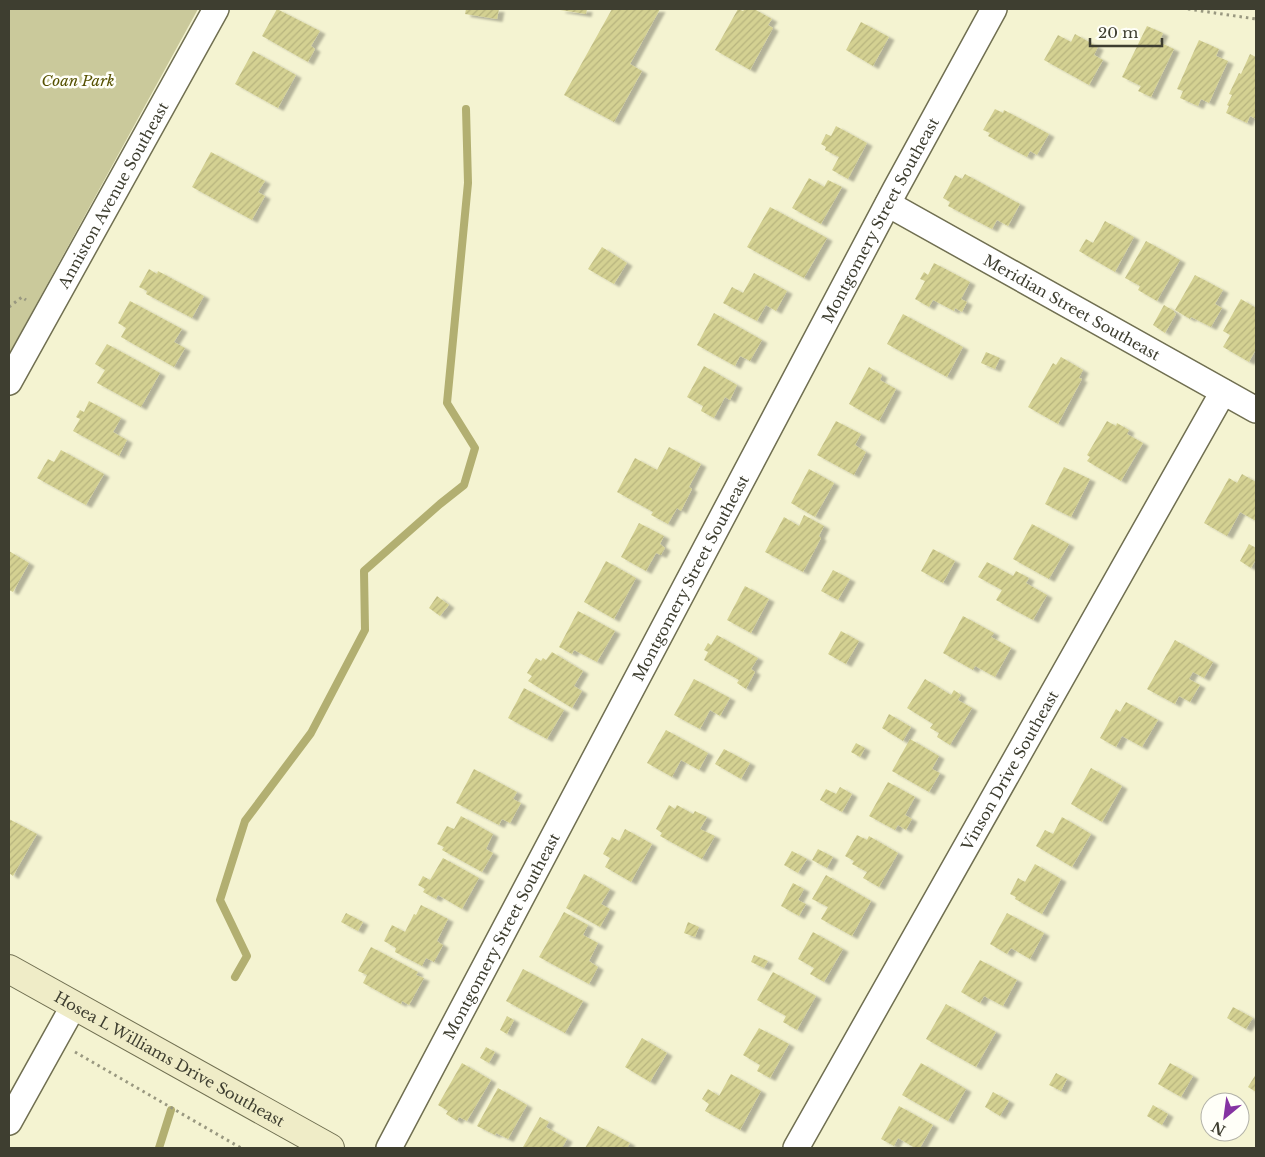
<svg xmlns="http://www.w3.org/2000/svg" width="1265" height="1157" font-family="'Libre Baskerville',serif">
<defs>
<pattern id="building-hatch" width="6" height="6" patternUnits="userSpaceOnUse" patternTransform="scale(1.25)"><rect width="6" height="6" fill="#d4d192"/><path d="M-1 1l2-2M0 6l6-6M5 7l2-2" fill="none" stroke="#b7b47e"/></pattern>
<filter id="shadow"><feDropShadow dx="5.5" dy="3" stdDeviation="1" flood-color="#0004"/></filter>
</defs>
<rect width="100%" height="100%" fill="#f4f3d1"/>
<path fill="#cac99b" d="M9,9H198L9,354Z"/>
<g fill="none" stroke-linecap="round" stroke-linejoin="round">
<path stroke="#b2af71" stroke-width="8" d="M235,977L247,956L220,900L245,821L311,733L365,630L364,571L440,504L464,485L475,448L447,403L468,183L466,109
M159,1148L171,1110"/>
</g>
<path fill="url(#building-hatch)" filter="url(#shadow)" d="M277,9L320,31L311,46L315,49L308,62L262,36Z
M466,9H499L497,19L465,14Z
M560,9H587L586,14L560,10Z
M612,9H660L630,64L642,71L614,122L564,95Z
M738,9L743,11L745,9H754L772,19L768,25L773,28L750,70L715,50Z
M861,22L889,37L873,66L846,50Z
M1147,26L1163,33L1159,42L1174,49L1151,97L1138,91L1141,86L1122,77Z
M1075,34L1098,47L1094,55L1103,60L1089,85L1044,60L1058,35L1071,42Z
M1199,40L1219,49L1216,56L1228,61L1209,103L1201,99L1198,106L1180,98L1183,91L1177,89Z
M253,51L296,75L278,108L235,84Z
M1250,54L1256,57V119L1250,116L1247,123L1226,113L1229,106L1227,105L1232,95L1229,94L1239,73L1241,74Z
M995,109L1003,113L1004,110L1049,134L1037,155L1030,151L1027,157L988,136L990,133L983,130Z
M836,126L867,143L848,179L832,170L839,157L825,150L826,147L821,144L826,134L831,136Z
M211,152L265,181L258,192L265,196L252,220L192,187Z
M965,174L1020,204L1008,226L997,220L992,229L948,206L950,202L943,198L955,175L962,179Z
M809,178L824,187L828,180L842,187L821,224L792,208Z
M770,207L827,238L804,278L747,247Z
M1105,221L1134,237L1115,272L1079,251L1086,239L1093,243Z
M1146,241L1180,260L1157,301L1138,290L1140,286L1125,278Z
M602,247L627,263L614,284L588,269Z
M934,263L970,282L961,299L967,302L962,312L955,308L954,311L933,300L929,307L915,299L925,281L920,279L924,272L928,275Z
M149,269L157,274L158,271L204,296L192,318L146,294L147,291L139,287Z
M754,273L787,291L776,311L766,305L757,321L723,303L732,287L743,293Z
M1195,275L1223,290L1215,304L1222,308L1211,327L1191,317L1190,319L1175,310Z
M1241,299L1256,308V349L1249,362L1223,347L1230,335L1223,331Z
M130,301L182,329L174,342L185,348L174,367L121,337L126,328L118,323Z
M1164,305L1174,311V312L1176,314L1165,333L1153,325Z
M714,313L762,340L750,361L740,356L735,366L697,345Z
M903,314L963,347L947,377L887,344Z
M107,344L160,373L141,407L97,383L105,370L95,364Z
M986,352L1000,358L995,369L981,363Z
M1061,357L1083,370L1079,378L1082,379L1058,424L1028,407L1053,363L1056,365Z
M704,366L737,385L730,400L725,397L714,418L701,411L703,406L687,397Z
M869,367L882,375L880,380L896,389L879,421L849,404Z
M89,401L121,418L113,432L127,440L119,456L73,431L80,419L76,417L80,410L84,412Z
M836,421L861,434L855,445L866,452L854,475L817,455Z
M1107,421L1116,426L1117,423L1129,430L1127,434L1143,443L1121,481L1087,461L1090,457L1087,455Z
M669,447L701,464L689,487L692,489L681,511L677,508L668,524L651,515L653,512L617,492L635,458L657,470Z
M61,450L104,474L86,505L37,478L48,459L54,462Z
M1064,467L1090,479L1071,517L1045,504Z
M809,469L834,483L815,517L791,503Z
M1242,474L1256,482V521L1240,512L1227,536L1204,523L1229,478L1237,483Z
M804,515L824,526L819,536L821,538L803,572L765,552L784,517L799,526Z
M639,523L664,536L660,544L665,548L661,555L656,553L646,571L621,557Z
M1032,524L1069,544L1049,579L1013,559Z
M1249,544L1256,548V559L1251,568L1240,561Z
M933,549L955,561L943,583L921,571Z
M9,551L29,563L13,592L9,590Z
M606,561L636,578L614,619L584,602Z
M987,562L1013,576L1016,571L1029,578L1026,583L1047,595L1033,620L996,600L1002,590L978,577Z
M833,570L850,579L838,600L821,591Z
M745,586L769,599L751,633L727,620Z
M437,596L449,605L440,616L429,608Z
M578,611L615,631L597,662L574,650L572,654L559,647Z
M963,616L994,633L991,637L1011,648L995,677L975,666L973,670L943,653Z
M841,631L859,641L846,664L828,654Z
M717,635L758,658L751,669L755,672L746,689L737,683L739,680L704,660L708,652L704,650L708,643L711,645Z
M1175,640L1213,662L1204,678L1193,672L1189,679L1200,685L1190,702L1179,696L1175,704L1147,689Z
M552,652L583,671L574,686L582,691L572,708L528,681L532,676L527,673L536,658L541,661L543,658L546,660Z
M694,679L730,698L720,716L710,710L700,729L674,715Z
M925,679L951,695L954,690L961,695L958,700L972,708L950,745L937,737L939,733L930,728L933,724L907,708Z
M524,688L564,710L547,739L508,718Z
M1126,702L1158,720L1142,747L1122,736L1116,747L1100,738L1116,709L1120,712Z
M889,714L911,727L903,741L882,728Z
M666,730L708,753L699,770L681,760L672,777L647,763Z
M910,739L939,756L932,769L940,773L929,792L892,771Z
M856,743L865,748L860,757L851,752Z
M724,749L750,763L741,779L715,764Z
M1091,768L1122,786L1102,822L1071,804Z
M474,769L517,792L513,799L521,803L510,823L502,819L499,825L456,803Z
M888,782L915,797L905,815L912,819L906,830L898,825L895,830L869,816Z
M840,787L852,794L842,812L820,800L826,789L836,794Z
M669,805L675,809L677,805L693,814L695,811L707,817L700,829L715,836L702,859L660,836L662,833L656,829Z
M461,816L493,834L486,849L493,853L482,872L442,850L444,847L437,844L447,826L454,829Z
M1062,817L1091,834L1072,867L1036,846L1045,830L1053,834Z
M9,819L37,834L13,876L9,873Z
M625,829L652,844L631,882L605,867L610,858L603,854L612,837L619,841Z
M857,835L867,840L869,836L898,853L879,887L863,878L867,872L852,864L854,861L845,856Z
M818,849L833,857L827,868L812,860Z
M792,851L807,859L798,873L784,865Z
M443,858L479,878L462,909L438,895L436,899L423,892L425,889L418,885L423,876L430,880Z
M1035,864L1061,879L1042,914L1015,899L1016,897L1010,894L1018,878L1025,882Z
M584,874L610,889L601,904L610,909L600,927L566,908Z
M826,875L871,901L852,936L821,919L828,907L812,899Z
M793,883L804,889L798,900L806,904L799,916L781,906Z
M421,905L448,919L437,941L443,945L434,962L426,958L422,966L395,952L396,948L384,941L392,925L405,932L414,914L416,915Z
M564,912L588,925L583,935L598,943L589,961L598,967L589,984L539,957Z
M346,913L363,922L358,931L341,922Z
M1007,913L1044,933L1030,959L1011,948L1007,954L990,944Z
M688,922L699,927L695,937L684,933Z
M813,932L843,949L824,982L810,974L814,968L798,959Z
M371,947L418,972L416,975L424,978L409,1005L402,1001L401,1004L363,983L367,975L358,971Z
M754,955L768,961L764,968L751,962Z
M980,960L1017,980L1003,1006L984,996L980,1003L961,992Z
M523,969L583,1001L565,1033L506,1001Z
M773,972L816,996L797,1030L783,1022L786,1016L757,1000Z
M946,1004L996,1032L976,1067L926,1039Z
M1233,1007L1253,1018L1246,1029L1227,1018Z
M507,1016L514,1020L507,1034L500,1030Z
M759,1028L789,1044L770,1078L757,1071L760,1065L743,1055Z
M642,1038L667,1053L650,1082L625,1067Z
M486,1047L495,1052L489,1063L480,1058Z
M462,1063L491,1080L467,1121L459,1117L457,1121L446,1114L448,1111L438,1105Z
M921,1063L966,1089L948,1121L902,1095Z
M1170,1063L1193,1076L1181,1097L1158,1084Z
M1056,1073L1067,1079L1061,1091L1049,1085Z
M731,1074L761,1091L740,1130L705,1111L709,1104L702,1099L708,1089L719,1096Z
M1256,1074V1092L1248,1087Z
M498,1088L527,1105L508,1139L496,1133L495,1135L477,1126Z
M993,1092L1009,1101L1000,1116L985,1107Z
M1153,1105L1168,1114L1162,1125L1147,1116Z
M899,1106L933,1125L920,1148H915L898,1138L894,1146L881,1139Z
M540,1117L549,1122L546,1127L567,1139L562,1148L523,1147Z
M598,1126L630,1143L627,1148H585Z"/>
<g fill="none" stroke-linecap="round" stroke-linejoin="round">
<defs>
<g id="street">
<path id="s1" d="M888,204L1256,410"/>
<path id="s2" d="M9,382L216,9"/>
<path d="M9,1122L74,1005"/>
<path id="s3" d="M389,1148L895,190L994,9"/>
<path id="s4" d="M796,1148L1223,392"/>
</g>
<g id="secondary">
<path id="s5" d="M9,969L330,1148"/>
</g>
</defs>
<use href="#street" stroke="#706f51" stroke-width="28"/>
<use href="#secondary" stroke="#706f51" stroke-width="30"/>
<path stroke="#999880" stroke-width="3" stroke-dasharray="2.5 4" stroke-linecap="butt" d="M1188,9L1256,19
M9,307L22,297L26,300
M75,1052L241,1148"/>
<use href="#street" stroke="#fff" stroke-width="25"/>
<use href="#secondary" stroke="#efecc7" stroke-width="28"/>
</g>
<g text-anchor="middle" dominant-baseline="central" stroke-width="5" stroke-linejoin="round" paint-order="stroke">
<g font-size="15" font-style="italic" fill="#575203" stroke="#fffff8">
<text x="78" y="80">Coan Park</text>
</g>
<g font-size="15" fill="#3e3e30" stroke="#fffff8">
<text stroke="none"><textPath href="#s2" startOffset="214">Anniston Avenue Southeast</textPath></text>
<text stroke="none"><textPath href="#s3" startOffset="1050">Montgomery Street Southeast</textPath></text>
<text stroke="none"><textPath href="#s1" startOffset="211">Meridian Street Southeast</textPath></text>
<text stroke="none"><textPath href="#s3" startOffset="645">Montgomery Street Southeast</textPath></text>
<text stroke="none"><textPath href="#s4" startOffset="434">Vinson Drive Southeast</textPath></text>
<text stroke="none"><textPath href="#s3" startOffset="240">Montgomery Street Southeast</textPath></text>
<text stroke="none"><textPath href="#s5" startOffset="184">Hosea L Williams Drive Southeast</textPath></text>
</g>
</g>
<rect width="1265" height="1157" fill="none" stroke="#3e3e30" stroke-width="20"/>
<g transform="translate(1225 1117) rotate(209)"><circle r="24" fill="#fffff8" stroke="#b2b2a8"/>
<path d="M0-4L9 19L0 12L-9 19Z" fill="#8533a2"/>
<text y="-8" font-size="14" font-weight="bold" text-anchor="middle" fill="#3e3e30">N</text>
</g>
<path d="M1090 38v8h72v-8" fill="none" stroke="#3e3e30" stroke-width="2.5"/>
<text x="1098" y="38" font-size="15" fill="#3e3e30" stroke="#fffff8" stroke-width="4" paint-order="stroke">20 m</text>
</svg>
